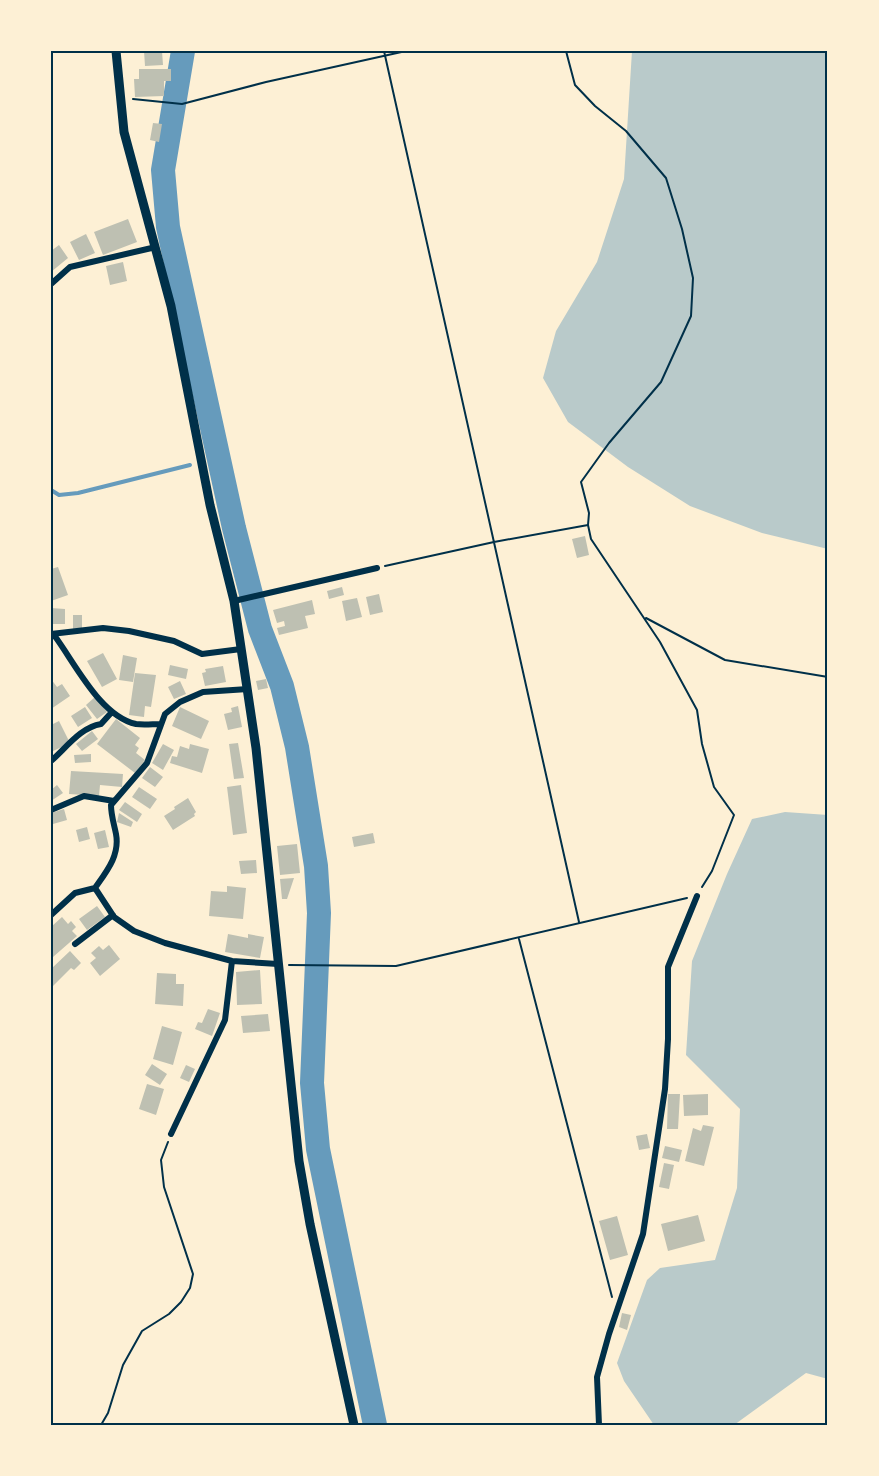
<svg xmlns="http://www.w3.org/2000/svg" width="879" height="1476" font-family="'Titillium Web',sans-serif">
<rect width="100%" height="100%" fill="#fdf0d5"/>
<path fill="#b9caca" d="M632,51H828V549L762,533L690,506L628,467L568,422L543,378L556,331L597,262L624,179Z
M785,812L828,815V1379L806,1373L734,1425H654L624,1381L617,1363L647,1280L660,1268L715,1260L737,1188L740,1109L686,1055L692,961L727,874L752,819Z"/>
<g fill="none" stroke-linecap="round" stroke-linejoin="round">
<path stroke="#669bbc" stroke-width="4" d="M214,461L220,460
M51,490L59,495L78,493L190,465"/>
<path stroke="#669bbc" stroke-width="24" d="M183,51L163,170L168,227L234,528L260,629L282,686L297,747L316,866L319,913L312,1083L318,1149L375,1425"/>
</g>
<path fill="#bec0b2" d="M144,51H162L163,65L145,66Z
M139,69H171V81H164V96L135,97L134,79H139Z
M153,123L162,124L159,142L150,140Z
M128,219L137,242L103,255L94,232Z
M86,234L95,253L79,260L70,242Z
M59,245L68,258L51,272V251Z
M123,262L127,281L110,285L106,266Z
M585,536L589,555L577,558L572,539Z
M58,567L68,595L51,601V569Z
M342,587L344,595L329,599L327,591Z
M379,594L383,612L370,615L366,597Z
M357,598L362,617L346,621L342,601Z
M312,600L315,614L305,616L308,628L279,635L277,628L285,626L284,621L277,623L273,610Z
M51,608L65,609V624H51Z
M73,615H82V628L73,629Z
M103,653L117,679L102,687L87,661Z
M123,655L137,658L133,682L119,680Z
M170,665L188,669L186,679L168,675Z
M223,666L226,682L205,686L202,673L206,672L205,669Z
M135,673L156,675L151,707L145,706L144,717L129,715Z
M51,679L57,687L62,684L70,696L51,709Z
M266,679L268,688L258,690L256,681Z
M180,681L186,694L174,699L168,687Z
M95,697L107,712L97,719L86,705Z
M238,706L242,727L228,730L224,714L232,712L231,708Z
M85,707L92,718L78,727L71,716Z
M180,707L209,721L201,739L172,726Z
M116,719L140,738L135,745L139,748L136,753L145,760L135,773L97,744Z
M59,721L70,743L51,752V725Z
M92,731L98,739L82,751L76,744Z
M238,743L244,778L234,779L229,744Z
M163,744L174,750L163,770L152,763Z
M190,744L209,749L202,773L170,763L172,756L177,757L180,746L189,749Z
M91,754V762L75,763L74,755Z
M150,767L163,777L155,787L142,778Z
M71,771L123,774L122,787L100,785L99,796L69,794Z
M57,785L63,793L51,801V790Z
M241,785L247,833L233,835L227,787Z
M139,787L157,799L150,809L132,797Z
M188,798L196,812L194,814L195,816L173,830L164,816L175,809L174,807Z
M125,802L142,814L137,822L119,810Z
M64,809L67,820L53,824L51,813Z
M119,813L133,822L131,827L117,822Z
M87,827L90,839L79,842L76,830Z
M105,830L109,847L98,849L94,833Z
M373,833L375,843L354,847L352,837Z
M297,844L300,873L280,875L277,846Z
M256,860L257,873L241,874L239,861Z
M294,878L287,899H282L280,879Z
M227,886L246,888L243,919L209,916L211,891L227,892Z
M97,906L105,917L87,930L79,919Z
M62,917L68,924L71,921L76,927L72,931L77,936L53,957L51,955V927Z
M228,934L248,938V934L264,937L260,958L225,952Z
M109,945L120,959L100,976L90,963L96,958L91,953L99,946L103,950Z
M70,951L81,963L74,970L71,968L51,988V969Z
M260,970L262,1004L237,1005L236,972Z
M157,973L176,974V984H184L183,1006L155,1004Z
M208,1009L220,1013L212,1036L195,1029L198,1022L202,1023Z
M268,1014L270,1031L243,1033L241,1016Z
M162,1026L182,1032L173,1065L153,1059Z
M152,1064L167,1074L160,1085L145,1075Z
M186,1065L195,1069L189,1082L180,1078Z
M147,1084L164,1089L156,1115L139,1109Z
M668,1094H680L678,1129H667Z
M708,1094V1115L684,1116L683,1095Z
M703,1125L714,1127L704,1166L685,1161L693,1128L701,1131Z
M647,1134L650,1148L639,1150L636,1136Z
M665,1146L682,1150L679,1162L662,1158Z
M664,1163L674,1165L669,1189L659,1187Z
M698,1215L705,1241L668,1251L661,1224Z
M617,1216L628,1255L610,1260L599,1221Z
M622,1313L631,1315L627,1330L619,1327Z"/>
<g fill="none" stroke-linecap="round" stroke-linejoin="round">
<path stroke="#003049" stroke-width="2" d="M384,51L579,922
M566,51L575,85L595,106L626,131L666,178L682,229L693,278L691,316L661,382L609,443L581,482L589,513L588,525L591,539L660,642L697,710L702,744L714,787L734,815L712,871L702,887
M133,99L182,104L266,82L406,51
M385,566L494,542L588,525
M646,618L725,660L828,677
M519,939L612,1297
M289,965L396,966L687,898
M101,1425L108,1413L123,1365L142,1331L169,1314L181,1302L190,1288L193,1274L164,1187L161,1160L168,1142"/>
<path stroke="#003049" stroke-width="6" d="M51,284L70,267L156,247
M234,601L377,568
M51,634L103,628L129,631L174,641L202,654L241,649
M54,635C75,663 100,716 136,724C144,725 153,724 160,724
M248,689L203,692L180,702L165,714L147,763L111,805C111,815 114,824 116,834C120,855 107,871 95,888L114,917L134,931L165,943L232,961L278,964
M51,761C66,748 81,727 101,724L111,713
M51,810L84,796L114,801
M51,915L75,893L95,888
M75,944L113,915
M171,1134L225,1020L232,961
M599,1425L597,1377L609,1334L643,1234L665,1089L668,1039V967L697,896"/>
<path stroke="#003049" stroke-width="9" d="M116,51L124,132L171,306L210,505L234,601L256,748L299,1161L310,1224L354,1425"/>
</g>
<rect width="879" height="1476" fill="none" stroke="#fdf0d5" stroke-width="105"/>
<rect x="52" y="52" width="774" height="1372" fill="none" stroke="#003049" stroke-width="2"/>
</svg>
